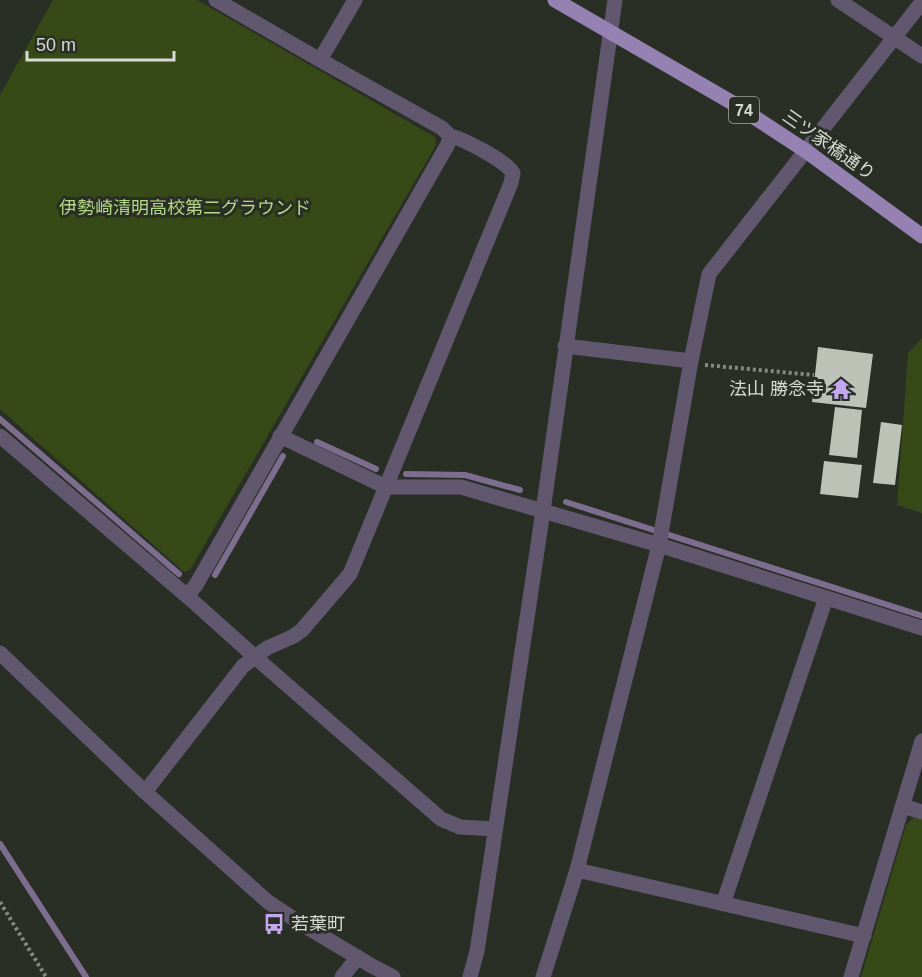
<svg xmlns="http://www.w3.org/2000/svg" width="922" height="977" font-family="Helvetica,'Noto Sans JP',sans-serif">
<rect width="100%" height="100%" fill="#2a2f26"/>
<path fill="#364917" d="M53,0H197L435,137L436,145L190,570L184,572L0,409V95Z
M922,338V513L897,505L908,353Z
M914,817L922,820V977H861L906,825Z"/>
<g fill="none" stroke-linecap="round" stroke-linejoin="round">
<path stroke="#7d6e90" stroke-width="6" d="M0,419L179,574
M317,442L376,469
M406,474L465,475L520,490
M566,502L922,616
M215,575L283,456
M0,844L86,977"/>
</g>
<path fill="#bdc2b7" d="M818,347L873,354L866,408L812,402Z
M835,407L862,410L857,458L829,455Z
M881,422L902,425L895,485L873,483Z
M824,461L862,465L858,498L820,494Z"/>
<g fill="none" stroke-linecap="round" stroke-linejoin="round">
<path stroke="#858981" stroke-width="4" stroke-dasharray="3 3" stroke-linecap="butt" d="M705,365L814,375
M0,902L46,977"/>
<path stroke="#615870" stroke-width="15" d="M838,0L922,56
M320,60L355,0
M565,346L691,361
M0,436L187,596L255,657L441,819L460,827L495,829
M280,436L386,487H461L659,545L922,628
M187,596L196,585L448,144L450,136L442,128L320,60L216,0
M0,653L145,792L268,902L297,921L372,966L393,977
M145,792L243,666L267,648L294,636L302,630L350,574L511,183L513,173C506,161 464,139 450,136
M903,806L922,812
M723,904L826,598
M864,936L577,870L659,545L691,361L709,274L922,2
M342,977L358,957
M470,977L477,951L487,886L543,511L615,0
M543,977L577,870
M851,977L922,741"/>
<path stroke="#9581b2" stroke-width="15" d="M555,0L731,102L806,151L922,236"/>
</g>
<defs>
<symbol id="temple-bare" viewBox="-9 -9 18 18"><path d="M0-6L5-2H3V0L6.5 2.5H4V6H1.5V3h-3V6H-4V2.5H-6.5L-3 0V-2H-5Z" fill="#c5a6f0" stroke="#2a2f26" stroke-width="2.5" paint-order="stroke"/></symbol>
<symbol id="bus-bare" viewBox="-9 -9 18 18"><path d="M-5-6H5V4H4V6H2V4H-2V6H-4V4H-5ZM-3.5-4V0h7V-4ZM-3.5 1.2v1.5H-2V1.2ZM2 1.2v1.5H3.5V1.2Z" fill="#c5a6f0" stroke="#2a2f26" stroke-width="2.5" paint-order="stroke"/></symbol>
</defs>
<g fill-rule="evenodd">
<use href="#temple-bare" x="826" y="374" width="30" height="30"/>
<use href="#bus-bare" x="259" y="909" width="30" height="30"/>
</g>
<g text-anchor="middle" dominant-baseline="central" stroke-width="6" stroke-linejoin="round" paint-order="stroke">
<rect fill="#2a2f26" stroke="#a3a7a0" stroke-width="1.5" x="729" y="97" width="30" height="26" rx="4.5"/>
<g font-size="16" font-weight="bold" fill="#d7dad4">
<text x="744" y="110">74</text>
</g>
<g font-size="18" fill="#d7dad4" stroke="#2a2f26">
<text transform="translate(829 145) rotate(35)">三ツ家橋通り</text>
</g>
<g font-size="18" fill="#b3d782" stroke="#2a2f26">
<text x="185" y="208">伊勢崎清明高校第二グラウンド</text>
</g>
<g font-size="18" fill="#d7dad4" stroke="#2a2f26" text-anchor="end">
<text x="824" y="389">法山 勝念寺</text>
<text x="291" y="924" text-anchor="start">若葉町</text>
</g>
</g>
<path d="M27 51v9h147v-9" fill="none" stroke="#d7dad4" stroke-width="3"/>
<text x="36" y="51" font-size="18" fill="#d7dad4" stroke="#2a2f26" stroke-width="4.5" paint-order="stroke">50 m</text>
</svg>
